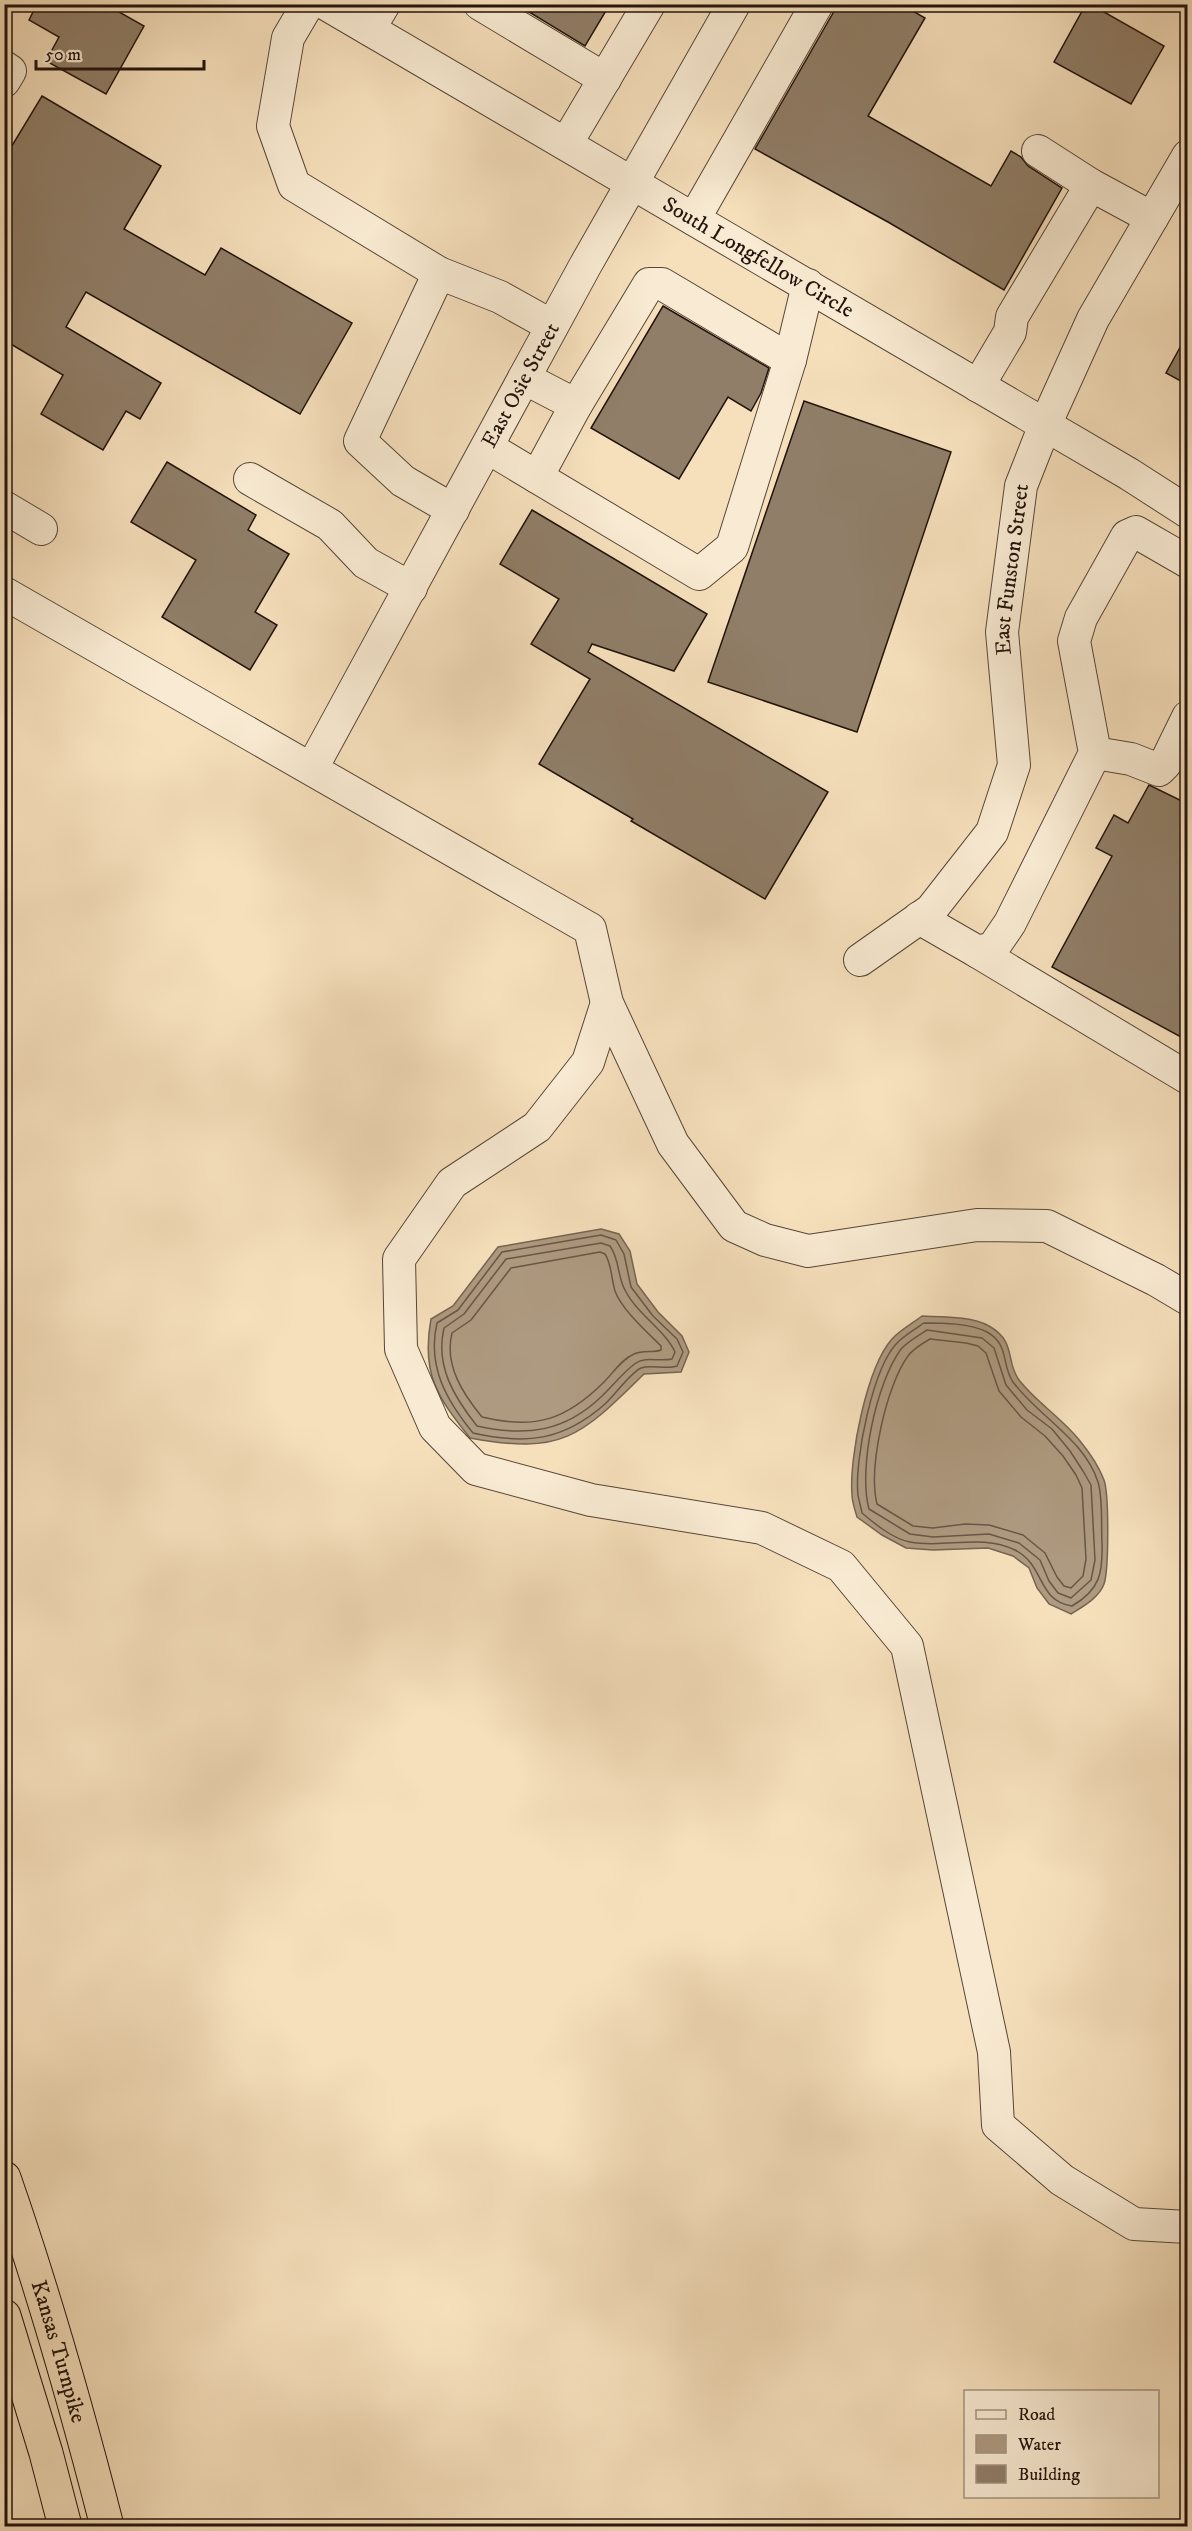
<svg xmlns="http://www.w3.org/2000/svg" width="1192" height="2531" font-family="'IM FELL DW Pica',serif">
<rect width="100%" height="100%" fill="#f6e0bc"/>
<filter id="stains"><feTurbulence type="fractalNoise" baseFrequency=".00333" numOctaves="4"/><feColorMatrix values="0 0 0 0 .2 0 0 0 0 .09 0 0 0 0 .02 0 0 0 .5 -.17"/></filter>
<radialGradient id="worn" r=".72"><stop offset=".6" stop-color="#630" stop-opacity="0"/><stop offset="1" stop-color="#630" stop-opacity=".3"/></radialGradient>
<path fill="#ae9a80" stroke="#766452" stroke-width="1.5" d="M601,1229L619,1234L630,1251L637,1284L658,1312L682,1336L689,1352L681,1372L644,1374C580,1437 562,1455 470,1438C437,1397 421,1373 431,1319L453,1306L498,1247Z
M922,1316C942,1317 971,1316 989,1326C1017,1342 1005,1361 1019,1380C1037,1403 1062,1418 1080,1441C1089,1452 1099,1467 1104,1480C1109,1494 1109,1569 1104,1584C1099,1598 1082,1607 1071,1614L1049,1604L1037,1588L1029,1568L1013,1556L988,1548L933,1550L906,1548L882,1535L857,1517C855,1510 852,1502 852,1495C849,1457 867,1367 892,1339C900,1330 913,1323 922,1316Z"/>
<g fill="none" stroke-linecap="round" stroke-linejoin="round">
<path stroke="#685646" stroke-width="1.5" d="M601,1235L616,1240L624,1254L631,1287L653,1316L677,1339L683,1352L677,1366C666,1370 652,1364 641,1368C630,1373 615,1395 605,1404C563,1441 526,1445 473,1433C446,1400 427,1366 437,1323L458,1310L502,1252Z
M601,1243L610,1246C620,1260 617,1276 625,1290C636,1313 666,1331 675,1352L672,1359C661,1362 645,1356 636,1363C623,1372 613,1386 602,1396C565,1432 526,1437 477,1426C454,1397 435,1366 444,1328L464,1314L506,1259Z
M600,1252L605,1254C612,1265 611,1278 615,1291C622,1310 647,1332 661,1346V1350C653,1353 643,1350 634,1354C622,1359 613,1373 604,1382C566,1420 535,1430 482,1417C463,1394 444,1365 452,1333L471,1320L511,1268Z
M924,1323C942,1323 970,1323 987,1332C1010,1345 1001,1365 1013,1382C1039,1417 1084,1439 1098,1482C1103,1498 1101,1525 1102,1542C1103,1573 1100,1590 1072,1606C1037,1601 1045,1565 1015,1550C981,1533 945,1549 910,1542C893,1539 875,1524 862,1513C861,1507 859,1501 858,1495C854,1461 873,1366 898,1342C905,1335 915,1329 924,1323Z
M927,1330L982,1338L994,1348L1006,1385L1027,1410L1052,1429L1070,1451L1083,1471L1091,1485L1095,1560L1091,1580L1071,1598L1058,1593L1049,1581L1040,1560L1019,1543L989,1534L933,1537L910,1534L869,1509C858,1469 876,1383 901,1349C907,1342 919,1335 927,1330Z
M930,1339L966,1343L978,1346L986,1353L999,1391L1021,1417L1045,1436L1063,1456L1076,1475L1082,1488L1086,1559L1083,1576L1071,1588L1064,1586L1057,1577L1045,1553L1023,1535L989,1525L965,1524L933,1528L913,1526L877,1504C868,1468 886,1386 908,1356C913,1349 923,1343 930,1339Z"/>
</g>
<path fill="#907e68" stroke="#22130c" stroke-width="1.5" d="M37,4H105L144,26L106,94L46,61L59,37L29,20Z
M516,4H610L585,46Z
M835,4H901L925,18L868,116L991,186L1011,151L1021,157L1028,166L1062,188L1004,290L888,222L755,149L833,13Z
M1086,4H1090L1164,46L1131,104L1054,62Z
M42,96L161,166L124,229L205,275L221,248L352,323L300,414L86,292L66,327L161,383L140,419L126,411L103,450L41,414L63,375L4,340V159Z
M663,306L769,368L761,393L751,411L728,397L679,479L591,428Z
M1188,333V385L1166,373Z
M804,401L951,452L857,732L708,682Z
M167,462L256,515L248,530L289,554L255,612L277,625L250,670L162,617L196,560L131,522Z
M532,510L707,614L674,671L592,644L588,652L828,792L765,899L631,821L633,819L539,764L590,679L531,644L559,599L500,564Z
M1149,785L1188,804V1026L1181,1037L1052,967L1112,856L1096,848L1114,815L1128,823Z"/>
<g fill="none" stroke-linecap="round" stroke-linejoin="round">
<defs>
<g id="minor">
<path d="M308,4L288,38L273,126L294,185L439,273L500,297L552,326"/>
<path id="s1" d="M326,4L1129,474L1188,512"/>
<path d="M480,4L605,79"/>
<path d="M369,29L384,4"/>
<path d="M4,67L10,71L4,81"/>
<path d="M566,144L649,4"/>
<path d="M1038,151L1091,185L1152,218"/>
<path d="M694,219L817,4"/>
<path d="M439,273L360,441L403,481L453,510"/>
<path d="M524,378L576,405"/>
<path d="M978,386L1010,332L1012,317L1091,185"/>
<path d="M487,447L699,574L732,547L790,360L808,285"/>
<path d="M537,477L576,405L649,284H662L790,360"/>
<path d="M250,479L330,525L366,563L411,588"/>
<path d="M4,507L41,529"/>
<path d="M4,593L590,929L607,1003L673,1144L734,1226L765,1240L808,1251L977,1225L1047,1226L1156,1280L1188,1299"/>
<path d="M1095,753L1131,759L1159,770L1165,764L1188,717"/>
<path id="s2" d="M312,768L585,266L734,4"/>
<path d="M919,918L978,952L993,948L1010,923L1095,753L1074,641L1081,618L1127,536L1136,532L1188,562"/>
<path d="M978,952L1188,1078"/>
<path id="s3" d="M860,960L931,910L992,832L1014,765L1002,632L1021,486L1045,425L1093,319L1188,156"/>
<path d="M607,1003L588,1062L537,1127L452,1183L399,1259L401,1349L435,1427L476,1469L591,1500L762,1528L841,1566L907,1646L994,2052L998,2125L1062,2180L1134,2224L1188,2227"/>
</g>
<g id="highway">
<path id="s4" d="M4,2178C44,2293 77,2409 107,2526"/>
<path d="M4,2316L46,2453L65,2526"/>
</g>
</defs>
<use href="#minor" stroke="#574638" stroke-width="34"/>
<use href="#highway" stroke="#22130c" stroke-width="35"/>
<use href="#minor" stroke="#f9ebd3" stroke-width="32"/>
<use href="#highway" stroke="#f6e0bc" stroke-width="33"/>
</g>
<g text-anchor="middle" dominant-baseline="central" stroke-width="4.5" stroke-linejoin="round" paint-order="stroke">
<g font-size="22" fill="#22130c" stroke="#f9ebd3">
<text stroke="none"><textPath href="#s1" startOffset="501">South Longfellow Circle</textPath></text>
<text stroke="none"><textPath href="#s2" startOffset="436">East Osie Street</textPath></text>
<text stroke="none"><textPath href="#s3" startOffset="453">East Funston Street</textPath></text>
<text stroke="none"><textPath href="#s4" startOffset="182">Kansas Turnpike</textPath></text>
</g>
</g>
<rect width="1192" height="2531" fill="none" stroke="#f6e0bc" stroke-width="24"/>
<rect x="6" y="6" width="1180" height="2519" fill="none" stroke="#22130c" stroke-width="3"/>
<rect x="12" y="12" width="1168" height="2507" fill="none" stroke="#22130c" stroke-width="1.5"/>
<rect x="964" y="2390" width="195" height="108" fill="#f9ebd3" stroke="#a39583" stroke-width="1.5"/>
<rect x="976" y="2410" width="30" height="9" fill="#f9ebd3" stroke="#a39583" stroke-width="1.5"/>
<text x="1018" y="2420" font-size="18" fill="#22130c">Road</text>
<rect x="976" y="2435" width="30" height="18" fill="#ae9a80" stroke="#a39583" stroke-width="1.5"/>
<text x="1018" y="2450" font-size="18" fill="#22130c">Water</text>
<rect x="976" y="2465" width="30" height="18" fill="#907e68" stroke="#a39583" stroke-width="1.5"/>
<text x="1018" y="2480" font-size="18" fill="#22130c">Building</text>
<path d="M36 60v9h168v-9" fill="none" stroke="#22130c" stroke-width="3"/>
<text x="45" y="60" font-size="18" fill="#22130c" stroke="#f9ebd3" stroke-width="4.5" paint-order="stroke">50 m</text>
<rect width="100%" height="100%" filter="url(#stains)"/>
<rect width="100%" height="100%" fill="url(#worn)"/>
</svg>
